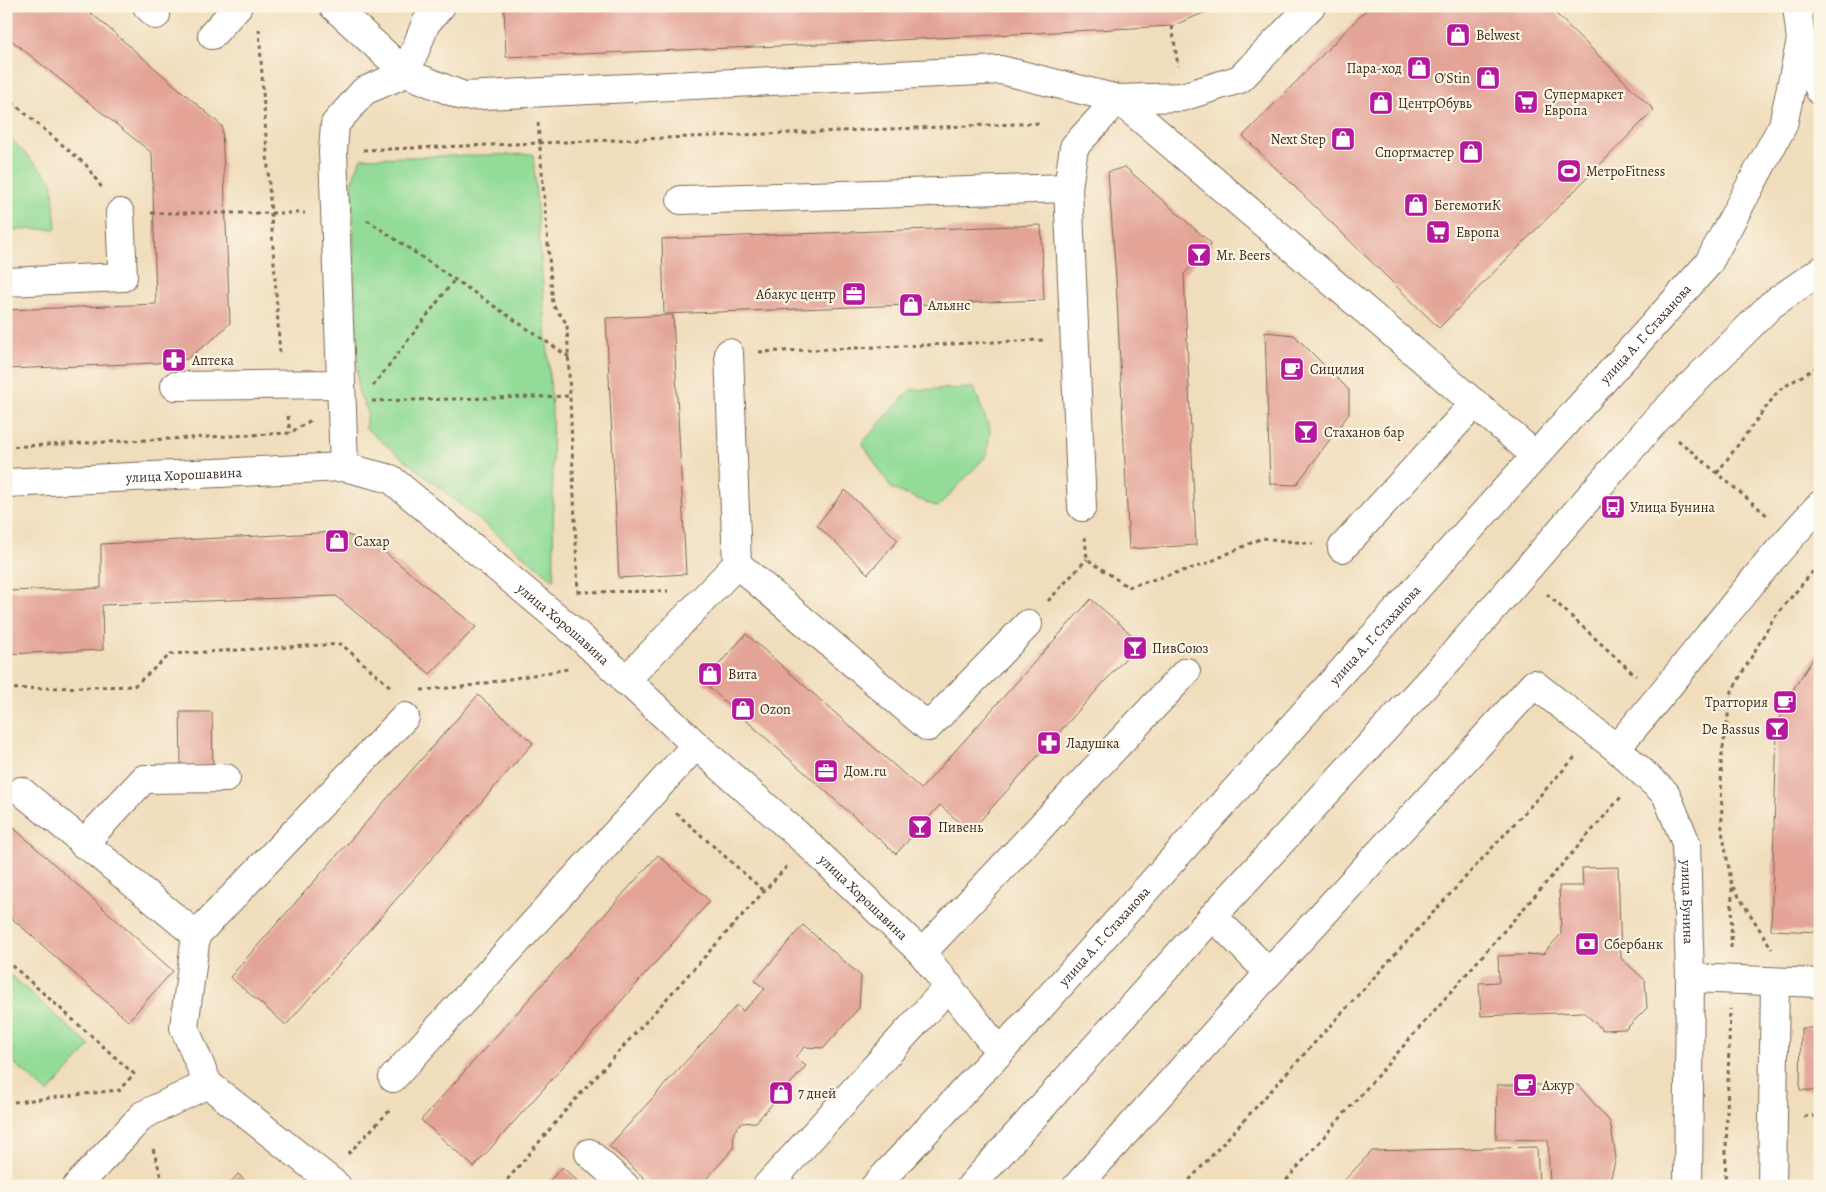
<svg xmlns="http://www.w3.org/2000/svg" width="1826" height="1192" font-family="Alegreya,serif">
<rect width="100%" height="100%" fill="#fcf5e5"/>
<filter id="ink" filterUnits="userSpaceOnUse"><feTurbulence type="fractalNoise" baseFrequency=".02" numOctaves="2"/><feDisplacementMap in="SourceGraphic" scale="10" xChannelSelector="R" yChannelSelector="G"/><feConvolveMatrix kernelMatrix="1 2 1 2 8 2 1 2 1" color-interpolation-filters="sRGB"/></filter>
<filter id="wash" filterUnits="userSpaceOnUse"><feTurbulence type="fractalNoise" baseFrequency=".0096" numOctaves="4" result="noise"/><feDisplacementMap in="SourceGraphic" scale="20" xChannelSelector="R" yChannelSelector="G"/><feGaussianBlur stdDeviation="1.12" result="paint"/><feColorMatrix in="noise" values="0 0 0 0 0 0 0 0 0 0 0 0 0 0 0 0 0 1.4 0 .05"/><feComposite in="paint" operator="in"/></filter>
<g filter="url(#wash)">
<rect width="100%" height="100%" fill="#f0ddbc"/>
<path fill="#93dc97" stroke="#67835a" d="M6,134L52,181L56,229L6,230Z
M533,154L552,409L554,580L365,428L368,412L358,391L352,181L361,158Z
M974,388L990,430L987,455L938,507L892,489L862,443L910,390Z
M6,971L90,1046L48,1093L6,1056Z"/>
<g id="blocks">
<path fill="#e3a397" d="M6,6H83L222,126L230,323L212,340L187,359L156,363L6,369V310L156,304L152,153L6,36Z
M504,6H1220L1172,26L780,46L506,57Z
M1370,6H1548L1654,110L1439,328L1243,136Z
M1125,167L1212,244L1184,274L1196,545L1129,549L1116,278L1108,172Z
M1041,225L1044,300L664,314L662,239Z
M673,315L686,574L619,578L606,318Z
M1265,332L1294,335L1349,390V414L1296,485L1270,484Z
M845,490L898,540L868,574L817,525Z
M339,532L376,545L476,627L430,674L336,596L102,605L103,650L6,654V591L101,588V544Z
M1091,599L1140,642L970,832L940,805L896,854L703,682L746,634L921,789Z
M1820,648V932L1771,930L1777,729L1785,702Z
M478,695L533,743L286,1025L230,977Z
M180,712H212L213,766H181Z
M6,821L173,971L128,1021L6,913Z
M658,855L710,901L474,1167L421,1120Z
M1618,867L1621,958L1645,980L1647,1008L1626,1029L1603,1030L1583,1012L1481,1016L1479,983L1499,982L1498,956L1543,954L1561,934L1559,886H1583L1582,868Z
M803,925L861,976L859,1008L824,1048L805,1047L795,1057L806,1066L756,1122L741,1123L734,1132L733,1149L700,1186H653L609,1146L737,1005L743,1011L765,989L755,981Z
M1801,1028H1820V1091L1800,1090Z
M1497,1085H1578L1610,1122L1616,1157L1609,1186H1550L1548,1140L1496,1139Z
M1537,1147L1539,1186H1339L1372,1151Z
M562,1167L583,1186H545Z
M238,1174L251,1186H228Z"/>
</g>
</g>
<g filter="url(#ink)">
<use href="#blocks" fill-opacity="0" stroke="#7a6955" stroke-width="1"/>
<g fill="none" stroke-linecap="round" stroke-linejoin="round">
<defs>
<g id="minor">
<path d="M147,6L156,15"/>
<path d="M333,6L406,73L463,96L1001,70L1118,99L1182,97L1240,79L1311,6"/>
<path d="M212,35L238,6"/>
<path d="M681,200L1068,188"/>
<path d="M6,282L123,277L120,213"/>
<path d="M175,386L341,384"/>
<path d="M344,467L333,151L335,124L364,91L406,73L426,23L441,6"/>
<path id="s1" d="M6,483L344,467L391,479L579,636L696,745L807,843L922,953L1000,1052"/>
<path d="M1082,507L1068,188L1074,147L1118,99L1535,455"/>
<path d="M1342,548L1475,403"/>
<path d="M737,564L928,727L1028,624"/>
<path d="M625,681L737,564L729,353"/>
<path d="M1616,748C1686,669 1747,582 1820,505"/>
<path d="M21,791L196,935"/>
<path d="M83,844L144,779L226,778"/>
<path id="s2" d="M1213,916L1269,973L1534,684L1616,748L1666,794L1686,843L1690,978L1688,1186"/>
<path d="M922,953L1186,672"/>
<path d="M1690,978L1820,983"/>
<path d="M393,1078L696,745"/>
<path d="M208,1084L184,1027L196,935L405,717"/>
<path d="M589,1153L625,1186"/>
<path d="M77,1186L143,1115L208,1084L337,1186"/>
<path d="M767,1186L949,986"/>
<path d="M1077,1186L1269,973"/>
<path d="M1772,1186L1775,982"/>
</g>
<g id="major">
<path d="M1797,6L1801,40L1820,91"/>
<path id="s3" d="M875,1186L1000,1052L1708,264L1783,125L1801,40"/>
<path d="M971,1186L1213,916L1451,657L1655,421L1771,305L1820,271"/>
</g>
</defs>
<use href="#minor" stroke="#7a6955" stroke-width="30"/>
<use href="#major" stroke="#7a6955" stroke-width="30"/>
<path stroke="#7a6955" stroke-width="3" stroke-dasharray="4 4" stroke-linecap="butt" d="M1172,26L1178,66
M259,29L280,355
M6,97L86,165L102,188
M538,123L553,305L567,324L578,594
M363,150L1042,123
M151,213H305
M367,220L569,357
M759,352L1043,340
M373,386L455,279
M372,401L571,396
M288,416L290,433
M1678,440L1769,517
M6,447L290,433L311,420
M1717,473L1779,390L1820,365
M1085,537L1087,559L1128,587L1203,565L1262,538L1313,544
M578,592L668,591
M1547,594L1636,676
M1048,601L1087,559
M6,689L134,686L171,654L341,644L393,689
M421,690L462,687L568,669
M676,813L764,891
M1733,887L1772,949
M1731,948L1732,886L1722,831L1721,760L1732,691L1773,619L1820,563
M6,960L134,1074L119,1090
M6,1103L119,1090L121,1093
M1804,1116H1820
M153,1149L164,1186
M348,1154L392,1108
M502,1186L572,1103L787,866
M1184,1186L1576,756
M1281,1186L1622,796
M1725,1186L1730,1009"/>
<use href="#minor" stroke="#fff" stroke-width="28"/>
<use href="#major" stroke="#fff" stroke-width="28"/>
</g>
</g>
<defs>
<symbol id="shop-square" viewBox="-11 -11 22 22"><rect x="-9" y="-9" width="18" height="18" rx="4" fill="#b5179e" stroke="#fcf5e5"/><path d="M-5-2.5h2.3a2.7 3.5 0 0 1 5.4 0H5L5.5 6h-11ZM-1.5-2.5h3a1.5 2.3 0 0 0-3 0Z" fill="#fff"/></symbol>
<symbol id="supermarket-square" viewBox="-11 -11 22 22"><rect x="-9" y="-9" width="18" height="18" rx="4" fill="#b5179e" stroke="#fcf5e5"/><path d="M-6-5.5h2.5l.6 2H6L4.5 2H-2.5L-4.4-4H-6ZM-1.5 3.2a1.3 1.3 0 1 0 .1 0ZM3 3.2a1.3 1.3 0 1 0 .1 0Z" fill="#fff"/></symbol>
<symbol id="stadium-square" viewBox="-11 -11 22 22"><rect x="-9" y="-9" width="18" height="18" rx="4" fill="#b5179e" stroke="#fcf5e5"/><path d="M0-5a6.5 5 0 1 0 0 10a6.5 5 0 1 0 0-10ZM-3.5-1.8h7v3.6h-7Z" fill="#fff"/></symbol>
<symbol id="bar-square" viewBox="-11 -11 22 22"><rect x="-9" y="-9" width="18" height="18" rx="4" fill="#b5179e" stroke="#fcf5e5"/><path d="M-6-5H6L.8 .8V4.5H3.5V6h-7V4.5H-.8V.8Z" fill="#fff"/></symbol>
<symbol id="office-square" viewBox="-11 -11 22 22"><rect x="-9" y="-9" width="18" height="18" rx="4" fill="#b5179e" stroke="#fcf5e5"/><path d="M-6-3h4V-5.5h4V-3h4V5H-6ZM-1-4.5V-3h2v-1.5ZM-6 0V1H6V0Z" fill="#fff"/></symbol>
<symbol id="pharmacy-square" viewBox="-11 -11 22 22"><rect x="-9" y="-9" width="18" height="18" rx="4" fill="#b5179e" stroke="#fcf5e5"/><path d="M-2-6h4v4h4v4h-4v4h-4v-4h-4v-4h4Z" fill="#fff"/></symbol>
<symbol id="cafe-square" viewBox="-11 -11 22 22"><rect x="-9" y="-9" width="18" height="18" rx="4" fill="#b5179e" stroke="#fcf5e5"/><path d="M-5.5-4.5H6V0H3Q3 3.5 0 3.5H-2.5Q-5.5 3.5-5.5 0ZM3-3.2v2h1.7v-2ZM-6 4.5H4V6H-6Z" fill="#fff"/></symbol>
<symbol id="bus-square" viewBox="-11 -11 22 22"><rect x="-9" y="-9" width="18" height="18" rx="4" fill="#b5179e" stroke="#fcf5e5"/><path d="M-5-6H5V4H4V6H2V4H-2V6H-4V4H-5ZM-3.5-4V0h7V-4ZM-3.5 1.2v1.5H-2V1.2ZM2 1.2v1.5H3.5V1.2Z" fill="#fff"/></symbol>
<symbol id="bank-square" viewBox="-11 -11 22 22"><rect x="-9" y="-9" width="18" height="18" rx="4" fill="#b5179e" stroke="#fcf5e5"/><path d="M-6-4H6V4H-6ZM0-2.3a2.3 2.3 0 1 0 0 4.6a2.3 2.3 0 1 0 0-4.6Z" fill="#fff"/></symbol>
</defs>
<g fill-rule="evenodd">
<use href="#shop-square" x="1444" y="21" width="28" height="28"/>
<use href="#shop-square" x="1405" y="54" width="28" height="28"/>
<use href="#shop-square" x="1474" y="64" width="28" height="28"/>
<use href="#supermarket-square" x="1512" y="88" width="28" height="28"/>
<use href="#shop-square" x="1367" y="89" width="28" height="28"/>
<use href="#shop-square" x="1329" y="125" width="28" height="28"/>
<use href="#shop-square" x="1457" y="138" width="28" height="28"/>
<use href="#stadium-square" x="1555" y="157" width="28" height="28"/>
<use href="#shop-square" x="1402" y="191" width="28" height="28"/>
<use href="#supermarket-square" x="1424" y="218" width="28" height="28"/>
<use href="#bar-square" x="1185" y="241" width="28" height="28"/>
<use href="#office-square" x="840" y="280" width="28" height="28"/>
<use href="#shop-square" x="897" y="291" width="28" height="28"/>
<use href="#pharmacy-square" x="160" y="346" width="28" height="28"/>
<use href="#cafe-square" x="1278" y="355" width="28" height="28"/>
<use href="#bar-square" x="1292" y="418" width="28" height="28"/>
<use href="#bus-square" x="1599" y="493" width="28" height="28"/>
<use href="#shop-square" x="323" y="527" width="28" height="28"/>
<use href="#bar-square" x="1121" y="634" width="28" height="28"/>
<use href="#shop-square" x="696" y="660" width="28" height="28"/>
<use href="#cafe-square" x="1771" y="688" width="28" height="28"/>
<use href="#shop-square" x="729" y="695" width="28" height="28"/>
<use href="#bar-square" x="1763" y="715" width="28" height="28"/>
<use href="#pharmacy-square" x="1035" y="729" width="28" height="28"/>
<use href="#office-square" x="812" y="757" width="28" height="28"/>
<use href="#bar-square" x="906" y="813" width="28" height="28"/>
<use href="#bank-square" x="1573" y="930" width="28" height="28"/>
<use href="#cafe-square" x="1511" y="1071" width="28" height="28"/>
<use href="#shop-square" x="767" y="1079" width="28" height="28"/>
</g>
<g text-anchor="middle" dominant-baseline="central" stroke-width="4.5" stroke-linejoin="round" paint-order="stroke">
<g font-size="14" fill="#3b2a1e" stroke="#fcf5e5" text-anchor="start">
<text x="1476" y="35">Belwest</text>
<text x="1402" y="68" text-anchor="end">Пара-ход</text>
<text x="1470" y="78" text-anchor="end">O'Stin</text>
<text x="1544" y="94">Супермаркет<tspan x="1544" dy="16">Европа</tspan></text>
<text x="1398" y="103">ЦентрОбувь</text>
<text x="1326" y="139" text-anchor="end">Next Step</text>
<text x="1454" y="152" text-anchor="end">Спортмастер</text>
<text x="1586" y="171">МетроFitness</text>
<text x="1434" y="205">БегемотиК</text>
<text x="1456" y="232">Европа</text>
<text x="1216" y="255">Mr. Beers</text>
<text x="836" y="294" text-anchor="end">Абакус центр</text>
<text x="928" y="305">Альянс</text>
<text x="192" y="360">Аптека</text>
<text x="1310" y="369">Сицилия</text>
<text x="1324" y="432">Стаханов бар</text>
<text x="1630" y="507">Улица Бунина</text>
<text x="354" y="541">Сахар</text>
<text x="1152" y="648">ПивСоюз</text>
<text x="728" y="674">Вита</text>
<text x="1768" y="702" text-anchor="end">Траттория</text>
<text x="760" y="709">Ozon</text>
<text x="1760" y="729" text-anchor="end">De Bassus</text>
<text x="1066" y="743">Ладушка</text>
<text x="844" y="771">Дом.ru</text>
<text x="938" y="827">Пивень</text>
<text x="1604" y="944">Сбербанк</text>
<text x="1542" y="1085">Ажур</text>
<text x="798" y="1093">7 дней</text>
</g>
<g font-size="14" fill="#3b2a1e" stroke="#fcf5e5">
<text stroke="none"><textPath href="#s3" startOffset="1149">улица А. Г. Стаханова</textPath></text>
<text stroke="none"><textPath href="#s1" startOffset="178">улица Хорошавина</textPath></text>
<text stroke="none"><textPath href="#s1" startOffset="612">улица Хорошавина</textPath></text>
<text stroke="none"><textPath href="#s3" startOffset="744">улица А. Г. Стаханова</textPath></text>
<text stroke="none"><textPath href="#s1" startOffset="1018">улица Хорошавина</textPath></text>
<text stroke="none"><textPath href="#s2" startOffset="756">улица Бунина</textPath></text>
<text stroke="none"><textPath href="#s3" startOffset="339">улица А. Г. Стаханова</textPath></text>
</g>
</g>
<rect width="1826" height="1192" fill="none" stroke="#fcf5e5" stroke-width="25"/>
</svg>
